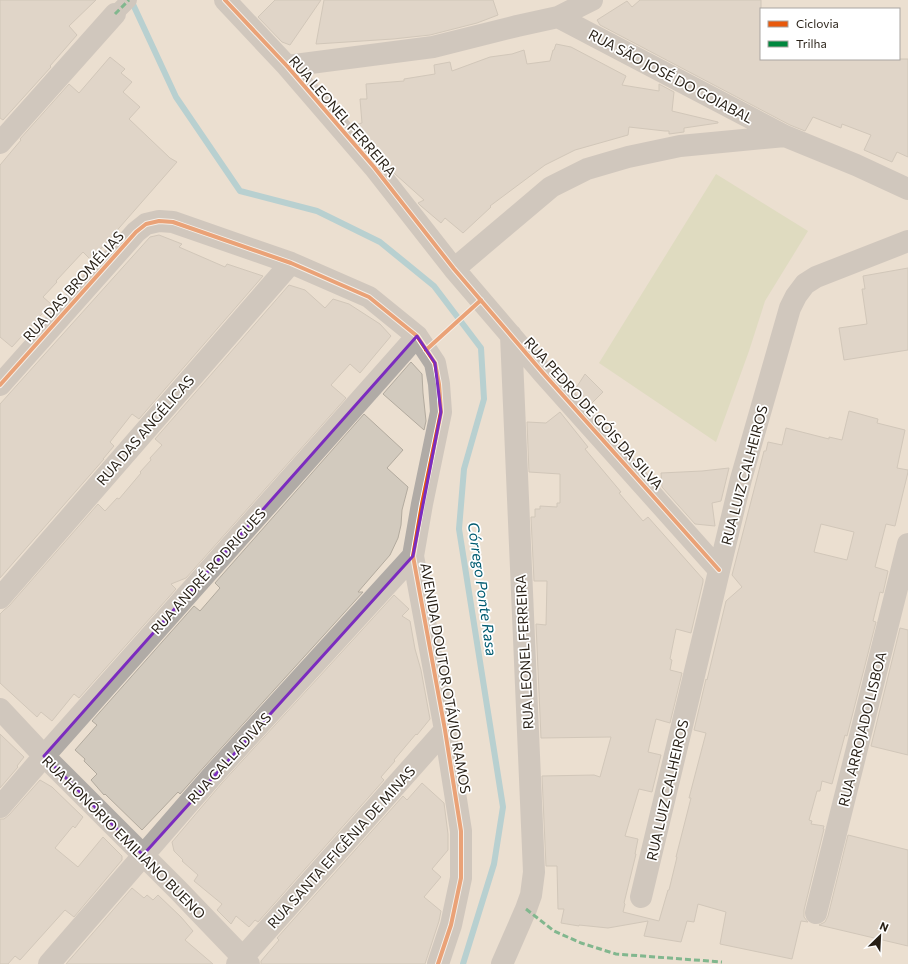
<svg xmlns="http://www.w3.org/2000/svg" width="908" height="964" font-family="Commissioner,sans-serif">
<rect width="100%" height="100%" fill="#ebdfd0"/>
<path fill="#d0d7ae" d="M716,174L808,231L765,301L749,351L716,442L599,363Z"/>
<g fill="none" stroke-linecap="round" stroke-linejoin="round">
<path stroke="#7abed0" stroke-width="6" d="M131,0L176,97L240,191L317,211L380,242L434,286L481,348L484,399L464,469L459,529L503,807L494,864L463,964"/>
</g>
<path fill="#d2cabe" stroke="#b2aa9e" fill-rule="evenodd" d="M0,0H96L69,26L77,35L50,66L51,67L3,120L0,118Z
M275,0H321L290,45L282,42L258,17Z
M324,0H493L498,15L477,23L430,35L393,39L316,44Z
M640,0H761V59H908V157L897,152L892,162L864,150L871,135L842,124L841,128L813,117L805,131L790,125L600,25L597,20L627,1L632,7Z
M556,44L571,47L626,76L622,85L659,91V84L674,92L672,111L718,122V123L684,128V132L669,134V131H665L629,127L628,135L575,150L545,165L490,206L491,207L463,233L445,218L441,223L421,206L418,203L424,200L395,174L354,125L362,123L360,99H367L366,84L404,81V79L435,74L434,65L450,62L452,71L490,57L512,54L524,50L527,64L550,61L553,50H554Z
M110,57L125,69L121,73L132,82L123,92L140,107L129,119L170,158L177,162L91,260L83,252L56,281L57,282L43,297L51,304L12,347L0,337V165L21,140L20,139L69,84L79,93Z
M159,235L182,244L179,247L225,267L227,264L263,276L139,419L132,414L110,442L114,446L103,459H104L0,578V404L150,237Z
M908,268V350L844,360L839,328L867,324L862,289H865L863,276Z
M289,285L305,290L325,308L333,299L349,304L380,324L391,336L360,373L350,364L331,385L346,398L186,578L171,584L176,589L79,698L74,694L52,721L41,712L37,717L0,683V614L4,610L9,606L98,504L105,511L117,498L119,499L141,473L140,472L151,460L150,458L162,445L155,439Z
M411,362L422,374L423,393L426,421L424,430L383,394Z
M585,374L603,392L591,404L576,388Z
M849,411L878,419L877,423L905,430L897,468L908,470V472L895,526L886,524L875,567L888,571L883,593L880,592L873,621L876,622L847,736L845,735L832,784L822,781L820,791H817L809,820L812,821L811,824L824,826L823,829H824L804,910V917L808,922L801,921L792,959L720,944L726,912L698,904L694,922L687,921L681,942L644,936L648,921L608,928L579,925V926L561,923L564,909H558L557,866H546L542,776L594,775L600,777L611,737L541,738L536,624L546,625L547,581H534L531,517H535V509H540V506L557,507V503H560V474L529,472L527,422L546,423L560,412L588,447L585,449L621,492L619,493L643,521L648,517L703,579V582L691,633L676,629L670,659L672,660L670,670L682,673L670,723L656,719L652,735L648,752L661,755L652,792L639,789L625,836L638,839L635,854H636L624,903L625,904L623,912L659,921L668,890H669L677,857H676L691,798H689L706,733L694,730L706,679L707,680L726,601L742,587L732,575L764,451H766L768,442L782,445L786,428L829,439V437L842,440ZM821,524L854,532L847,560L814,552Z
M364,414L403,450L387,468L408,487L402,510L401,525L398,538L390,555L358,592H363L204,767L180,794L178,792L142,830L105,794L104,795L91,780L97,774L84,761L85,759L75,750L97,725L92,721L194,606L200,611L220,588L215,583Z
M729,468L721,501L712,503L715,526L695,524L662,487L661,473L702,471Z
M394,595L409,609L402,616L410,621L415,649L421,670L430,719L417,735L416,734L394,760L395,761L381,777L384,780L258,922L255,920L249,927L236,916L231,924L217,910L222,904L194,881L198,875L182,861L183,860L174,851L172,842L222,783Z
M900,628L908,630V755L871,746Z
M0,734L24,757L17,766L18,767L0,788Z
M40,780L52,787L83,817L75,828L73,826L55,848L78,867L103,837L122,856V860L74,917L65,910L20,960L15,956L8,964H0V819H4L9,815Z
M422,783L444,803L448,834V850L432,869L441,877L424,897L441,911L439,921L425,964H261V961L279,940L277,938L403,796L407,800Z
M848,835L908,850V946L819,925L825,922L828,916Z
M132,888L144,898L147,895L153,900L158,895L181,917L193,931L185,940L213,964H66Z"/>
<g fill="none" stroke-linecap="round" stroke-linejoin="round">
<path stroke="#b0aba6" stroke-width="16" d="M115,14L129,0"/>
<path stroke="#b0aba6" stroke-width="22" d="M225,0L287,66L374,167L454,269L543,373L719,570
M558,17L785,136L856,165L908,189
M287,66L433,47L517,26L558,17L592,0
M0,143L115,14
M454,269L551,187L587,169L628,157L680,146L785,136
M0,385L136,232L146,224L159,221L173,222L291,263L369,297L417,336L435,363L439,384L441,412L422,504L413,556L445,730L461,831V878L451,925L438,964
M0,598L291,263
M0,709L44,756L178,890L249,964
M0,807L44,756L417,336
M641,897L741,479L790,308L796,296L805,284L816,277L908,241
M816,913L908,544
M49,964L213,775L413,556
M237,964L445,730
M502,964L526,909L531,895L534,872L511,335"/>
<path stroke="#00873e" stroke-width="3" stroke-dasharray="6 3" stroke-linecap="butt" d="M115,14L129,0
M526,909L554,931L581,943L616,954L722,962"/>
<defs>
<path id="cycleway" d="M225,0L287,66L374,167L454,269L543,373L719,570
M426,350L481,300
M0,385L136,232L146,224L159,221L173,222L291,263L369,297L417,336L435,363L439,384L441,412L422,504L413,556L445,730L461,831V878L451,925L438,964"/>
</defs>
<use href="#cycleway" stroke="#fff" stroke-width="6"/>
<use href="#cycleway" stroke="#e8590c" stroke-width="4"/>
</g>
<path d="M0 0H908V964H0ZM417,336L435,363L441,412L413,556L143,855L44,756Z" fill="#ebdfd0" fill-opacity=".55" fill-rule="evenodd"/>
<path fill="none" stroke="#7b2cbf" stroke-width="3" stroke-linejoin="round" d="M417,336L435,363L441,412L413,556L143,855L44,756Z"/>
<g text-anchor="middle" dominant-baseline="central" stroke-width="3.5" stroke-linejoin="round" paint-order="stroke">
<g font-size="14" fill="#271f15" stroke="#fff">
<text transform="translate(671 76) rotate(28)">RUA SÃO JOSÉ DO GOIABAL</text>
<text transform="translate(343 116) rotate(49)">RUA LEONEL FERREIRA</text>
<text transform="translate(73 286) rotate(-48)">RUA DAS BROMÉLIAS</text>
<text transform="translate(594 413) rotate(48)">RUA PEDRO DE GÓIS DA SILVA</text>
<text transform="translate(145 430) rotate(-49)">RUA DAS ANGÉLICAS</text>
<text transform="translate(744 475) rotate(-75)">RUA LUIZ CALHEIROS</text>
<text transform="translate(208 571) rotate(-48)">RUA ANDRÉ RODRIGUES</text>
<text transform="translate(524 652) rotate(-93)">RUA LEONEL FERREIRA</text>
<text transform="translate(446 678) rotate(80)">AVENIDA DOUTOR OTÁVIO RAMOS</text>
<text transform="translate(862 729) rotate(-76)">RUA ARROJADO LISBOA</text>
<text transform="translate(229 758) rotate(-48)">RUA CALLADIVAS</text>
<text transform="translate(667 790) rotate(-77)">RUA LUIZ CALHEIROS</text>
<text transform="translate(124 837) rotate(45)">RUA HONÓRIO EMILIANO BUENO</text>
<text transform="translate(341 847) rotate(-48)">RUA SANTA EFIGÊNIA DE MINAS</text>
</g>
<g font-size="15" font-style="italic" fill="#005b71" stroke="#fff">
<text transform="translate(483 589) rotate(82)">Córrego Ponte Rasa</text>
</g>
</g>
<rect x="760" y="8" width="140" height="52" fill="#ffffff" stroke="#a9a5a1"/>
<rect x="768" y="21" width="20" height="6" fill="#e8590c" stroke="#a9a5a1"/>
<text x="796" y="28" font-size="12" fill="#271f15">Ciclovia</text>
<rect x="768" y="41" width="20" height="6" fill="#00873e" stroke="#a9a5a1"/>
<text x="796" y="48" font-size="12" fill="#271f15">Trilha</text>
<g transform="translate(880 936) rotate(24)" stroke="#ffffff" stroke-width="3" paint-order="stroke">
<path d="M0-3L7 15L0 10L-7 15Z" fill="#271f15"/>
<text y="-6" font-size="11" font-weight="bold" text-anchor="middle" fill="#271f15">N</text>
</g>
</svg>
